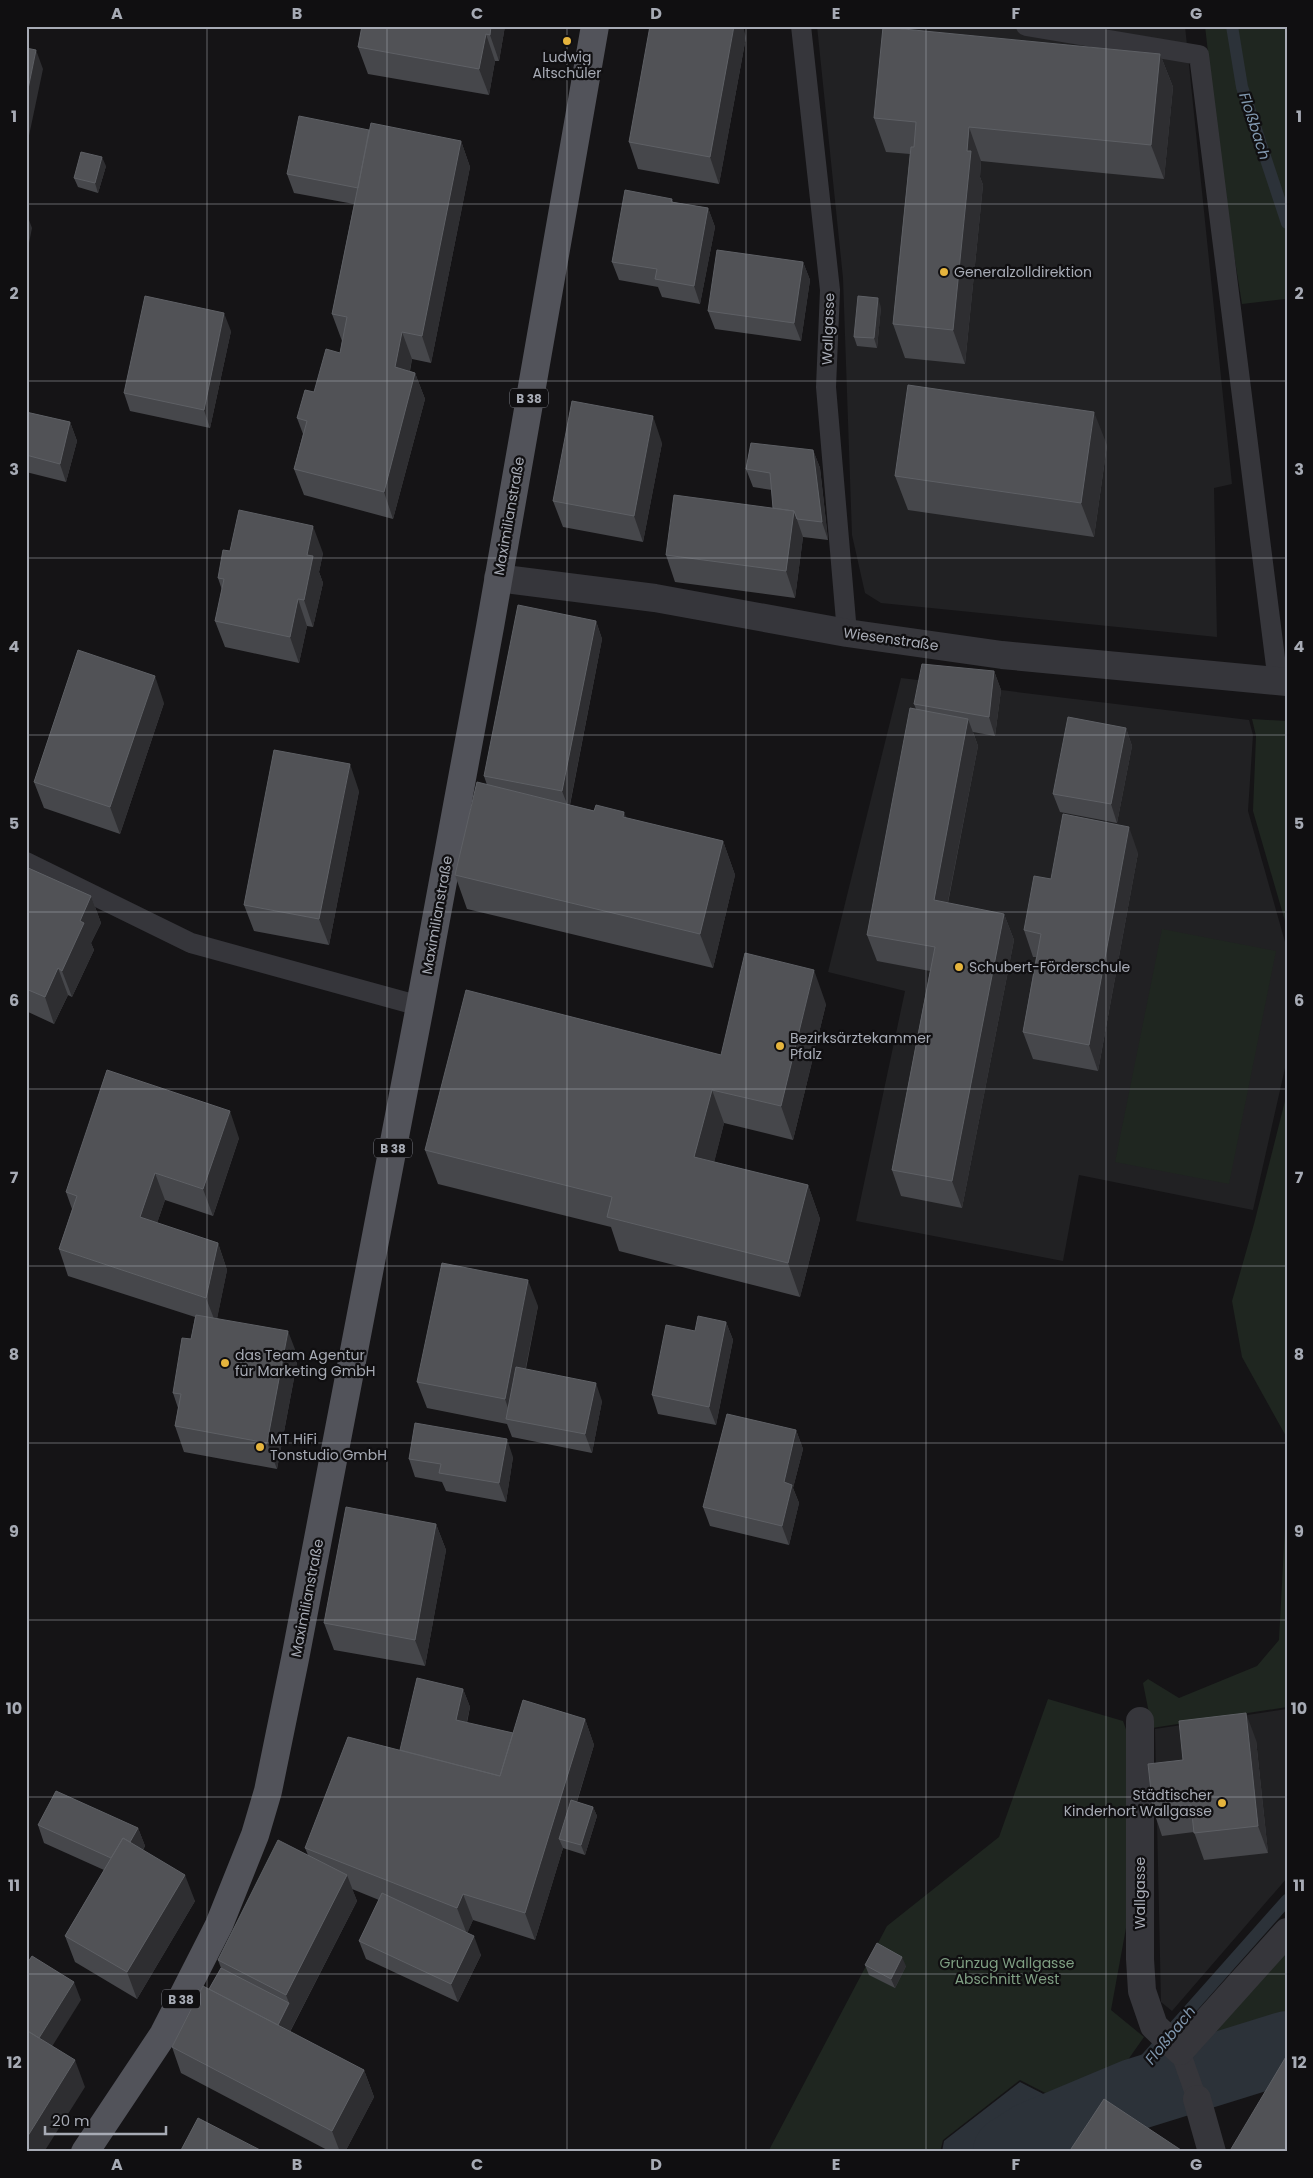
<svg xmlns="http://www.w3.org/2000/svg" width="1313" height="2178" font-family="Poppins,sans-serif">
<rect width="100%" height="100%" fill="#151416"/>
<path fill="#212123" d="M817,26H1185L1232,484L1214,488L1217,637L881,603L865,593L852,535L843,278Z
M901,678L1249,720L1253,735L1248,811L1287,949L1285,1068L1253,1210L1079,1175L1063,1261L856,1221L905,991L828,972Z
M1287,1709V1878L1172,2011L1161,2002L1155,1729Z"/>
<path fill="#1f2620" d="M1205,26H1287V307L1285,299L1242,304L1224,193Z
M1252,719L1287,721V928L1253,811L1256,736Z
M1162,929L1276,951L1229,1184L1115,1162Z
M1287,1093V1438L1242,1357L1232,1301L1254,1224Z
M1287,1489V1707L1152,1728L1143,1683L1148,1679L1179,1698L1257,1666L1279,1640Z
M1048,1699L1123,1721L1133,1749L1128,1917L1111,2010L1144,2037L1111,2084L1061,2101L1020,2080L943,2140L940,2152H768L887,1926L999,1837Z
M1287,1944V2033L1213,2052L1206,2036Z"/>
<path fill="#2c3239" d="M1170,2066L1179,2092L1083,2123L1031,2152H942L944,2141L1020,2082L1061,2103Z"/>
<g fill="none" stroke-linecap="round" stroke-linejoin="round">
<path stroke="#2c3239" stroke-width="12" d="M1232,26L1242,87L1287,223
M1136,2092L1145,2060L1287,1900"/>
<path stroke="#2c3239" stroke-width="72" d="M1009,2152L1031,2138L1136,2094L1287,2047"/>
<path stroke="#36363b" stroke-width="20" d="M801,26L830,290L826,387L847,633
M1026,26L1199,55L1278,682
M26,862L191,943L420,1006
M1180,2051L1197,2099"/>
<path stroke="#36363b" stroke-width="28" d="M498,578L655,598L847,633L1002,655L1287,682
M1140,1721V1959L1142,1991L1154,2026L1180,2051L1287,1932
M1197,2099L1212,2152"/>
<path stroke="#52535a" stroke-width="28" d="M85,2152L163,2035L219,1925L255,1835L268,1791L295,1659L420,1006L490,627L595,26"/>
</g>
<path fill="#46474b" d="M505,26L499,61H495L489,95L368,74L358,47Z
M746,37L719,184L638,169L629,142Z
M1160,54L1173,87L1164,179L981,161L980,177L983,185L965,364L905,358L893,324L910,154L886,152L874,118Z
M369,130L461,141L470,167L431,363L412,359L410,371L415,373L425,399L393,519L304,495L294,469L303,434L297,418L340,353L342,341L332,314L354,204L294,193L287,174Z
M106,166L98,193L78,187L74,178Z
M672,199L673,202L708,208L715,227L700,304L662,297L658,287L619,280L612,262Z
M803,262L810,280L801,341L715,329L708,311Z
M881,307L877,348L857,346L854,337Z
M231,331L210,428L130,411L124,393Z
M26,412L70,422L77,441L66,482L26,472Z
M662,443L643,542L563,527L553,501Z
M1107,445L1094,537L908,510L895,476Z
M813,450L820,468L828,540L803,537L795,598L675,582L666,555L773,508L772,490L753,487L746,469Z
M230,551L323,553L319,572L323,583L313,627L307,626L299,663L225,647L215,621L222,590L218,578Z
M596,621L602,639L570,805L723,841L735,875L713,968L467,909L455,875L487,785L484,776Z
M994,671L1001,690L995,736L973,732L978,746L948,903L1004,914L1014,940L962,1208L901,1196L892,1170L930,971L877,961L867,935L916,709L914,704Z
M164,703L120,834L44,808L34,782Z
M1126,728L1132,746L1117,823L1060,812L1053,794Z
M359,791L329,945L254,931L244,905Z
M1138,853L1098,1071L1033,1059L1023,1032L1036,957H1033L1024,930L1051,879Z
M26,867L91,896L101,923L91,943L94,950L72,997L68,995L54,1024L26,1011Z
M826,1004L793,1140L724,1123L714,1162L808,1185L820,1219L800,1297L619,1251L611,1227L438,1184L425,1150L721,1055Z
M239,1138L213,1216L165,1200L157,1223L218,1243L227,1270L217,1318L298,1357L277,1469L184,1452L175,1426L178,1408L173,1393L191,1339L195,1317L68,1276L59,1249L72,1209L66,1192Z
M538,1306L526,1369L602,1401L592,1453L512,1437L507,1424L427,1408L417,1382Z
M726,1322L733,1340L716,1425L658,1414L652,1395L695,1331Z
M796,1430L803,1449L793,1488L799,1503L789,1545L710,1526L703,1507Z
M513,1457L506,1502L446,1491L442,1482L415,1477L409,1459Z
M436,1524L446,1550L425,1666L334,1650L324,1623Z
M463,1689L470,1707L467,1723L513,1733L585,1719L594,1745L577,1802L593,1807L597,1816L585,1855L563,1848L535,1940L473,1920L467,1933L481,1955L458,2002L366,1959L359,1941L379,1900L352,1889L357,1901L290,2032L364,2070L374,2097L345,2152H331L181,2073L172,2047L209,1989L221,1968L218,1960L308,1855L305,1848L400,1750Z
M1256,1740L1268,1853L1204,1860L1194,1832L1162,1836L1153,1809L1183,1760Z
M38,1825L138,1828L145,1846L143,1850L195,1901L137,1999L75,1962L65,1936L104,1870L44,1843Z
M865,1965L906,1966L895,1988L869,1975Z"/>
<path fill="#2e2e31" d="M491,26H505L499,61L490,35Z
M734,26H743L746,37L719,184L710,157Z
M486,34L495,61L489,95L479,69Z
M36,50L43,69L26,150V99Z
M1160,54L1173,87L1164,179L1151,145Z
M969,127L981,161L980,177L983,185L965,364L953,330Z
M461,141L470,167L431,363L422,336Z
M102,157L106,166L98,193L95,183Z
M708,208L715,227L700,304L694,286Z
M26,212L32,228L26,258Z
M803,262L810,280L801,341L794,323Z
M878,298L881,307L877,348L874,338Z
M224,313L231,331L210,428L204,410Z
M402,332L412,359L405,394L395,367Z
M415,373L425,399L393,519L384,492Z
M1094,412L1107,445L1094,537L1081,503Z
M653,416L662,443L643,542L634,516Z
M70,422L77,441L66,482L60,464Z
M813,450L820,468L828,540L822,522Z
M794,511L803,537L795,598L786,571Z
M313,526L323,553L319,572L323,583L313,627L304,600L307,555Z
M298,599L307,626L299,663L290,637Z
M596,621L602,639L569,809L562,791Z
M994,671L1001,690L995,736L989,717Z
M155,676L164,703L120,834L110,807Z
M968,719L978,746L943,927L934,900Z
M1126,728L1132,746L1117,823L1111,804Z
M350,764L359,791L329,945L319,919Z
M624,812L637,845L623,817Z
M1129,827L1138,853L1098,1071L1089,1045Z
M723,841L735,875L713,968L700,934Z
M91,896L101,923L91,943L94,950L72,997L62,971L80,921Z
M1004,914L1014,940L962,1208L952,1181Z
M58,968L68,995L54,1024L45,997Z
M814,970L826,1004L793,1140L781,1106Z
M712,1090L724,1123L707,1191L694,1157Z
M230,1111L239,1138L213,1216L203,1189Z
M155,1173L165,1200L150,1244L140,1217Z
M808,1185L820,1219L800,1297L788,1263Z
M218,1243L227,1270L216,1324L206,1298Z
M528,1280L538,1306L515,1421L512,1420L505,1399Z
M726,1322L733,1340L716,1425L709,1407Z
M288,1331L298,1357L277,1469L267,1443Z
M596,1383L602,1401L592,1453L585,1434Z
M796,1430L803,1449L793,1488L799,1503L789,1545L782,1526L784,1482Z
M507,1439L513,1457L506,1502L499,1483Z
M436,1524L446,1550L425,1666L415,1640Z
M463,1689L470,1707L463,1738L456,1720Z
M1246,1713L1256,1740L1268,1853L1258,1826Z
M585,1719L594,1745L565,1840L559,1839L563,1848L535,1940L525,1913Z
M593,1807L597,1816L585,1855L581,1845Z
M138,1828L145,1846L124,1880L117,1861Z
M185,1875L195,1901L137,1999L127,1972Z
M347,1875L357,1901L281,2049L275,2031L289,2003L286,1995Z
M463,1894L473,1920L467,1934L457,1908Z
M474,1936L481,1955L458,2002L451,1984Z
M902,1957L906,1966L895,1988L891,1979Z
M74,1982L81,2000L43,2061L36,2043Z
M75,2060L85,2087L44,2152H26V2139Z
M364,2070L374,2097L345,2152H340L332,2131Z"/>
<path fill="#515256" stroke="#5e6065" d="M362,26H491L490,35L486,34L479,69L358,47Z
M650,26H734L710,157L629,142Z
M883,27L1160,54L1151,145L969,127L967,151H971L953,330L893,324L911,147H914L916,122L874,118Z
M26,48L36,50L26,99Z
M299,116L369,130L358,188L287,174Z
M371,123L461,141L422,336L402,332L395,367L415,373L384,492L294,469L307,421L297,418L305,390L314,392L326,349L340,353L347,317L332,314Z
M81,152L102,157L95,183L74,178Z
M625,190L672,199L671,202L708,208L694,286L655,279L657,269L612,262Z
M717,250L803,262L794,323L708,311Z
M145,296L224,313L204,410L124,393Z
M858,296L878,298L874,338L854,337Z
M908,385L1094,412L1081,503L895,476Z
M572,401L653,416L634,516L553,501Z
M26,412L70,422L60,464L26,455Z
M751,443L813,450L822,522L797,519L794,511L773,508L770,473L746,469Z
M674,495L794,511L786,571L666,555Z
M239,510L313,526L307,555L313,556L304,600L298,599L290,637L215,621L224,579L218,578L223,550L230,551Z
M518,605L596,621L562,791L484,776Z
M78,650L155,676L110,807L34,782Z
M922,664L994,671L989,717L914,704Z
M910,708L968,719L934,900L1004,914L952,1181L892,1170L935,947L867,935Z
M1068,717L1126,728L1111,804L1053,794Z
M274,750L350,764L319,919L244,905Z
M477,782L594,811L596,805L624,812L623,817L723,841L700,934L455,875Z
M1063,814L1129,827L1089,1045L1023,1032L1041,934L1024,930L1034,876L1051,879Z
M26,867L91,896L80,921L84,923L62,971L58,968L45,997L26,989Z
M745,953L814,970L781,1106L712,1090L694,1157L808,1185L788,1263L607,1217L612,1197L425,1150L466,990L721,1055Z
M107,1070L230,1111L203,1189L155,1173L140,1217L218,1243L206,1298L59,1249L77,1196L66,1192Z
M442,1263L528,1280L505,1399L417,1382Z
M196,1315L288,1331L267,1443L175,1426L181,1394L173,1393L182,1338L191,1339Z
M698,1316L726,1322L709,1407L652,1395L666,1325L695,1331Z
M516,1367L596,1383L585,1434L506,1419Z
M727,1414L796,1430L784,1482L792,1485L782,1526L703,1507Z
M415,1423L507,1439L499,1483L439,1473L441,1464L409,1459Z
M346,1507L436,1524L415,1640L324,1623Z
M417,1678L463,1689L456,1720L513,1733L500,1776L400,1750Z
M523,1700L585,1719L525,1913L463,1894L457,1908L305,1848L348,1737L500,1776Z
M1246,1713L1258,1826L1194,1833L1191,1805L1153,1809L1148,1764L1183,1760L1179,1721Z
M56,1791L138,1828L130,1842L123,1838L111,1858L38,1825Z
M571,1800L593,1807L581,1845L559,1839Z
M123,1838L185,1875L127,1972L65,1936Z
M278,1840L347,1875L286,1995L218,1960Z
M382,1893L474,1936L451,1984L359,1941Z
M877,1943L902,1957L891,1979L865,1965Z
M32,1956L74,1982L39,2038L26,2030V1965Z
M221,1968L289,2003L278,2025L209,1989Z
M203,1986L364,2070L332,2131L172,2047Z
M26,2030L75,2060L26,2139Z
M1287,2055V2152H1232L1231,2149Z
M1104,2099L1184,2152H1069Z
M198,2118L264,2152H180Z"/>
<path fill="none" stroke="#a7abb5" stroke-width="1" stroke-opacity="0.55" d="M207,26V2152M387,26V2152M567,26V2152M746,26V2152M926,26V2152M1106,26V2152M26,204H1287M26,381H1287M26,558H1287M26,735H1287M26,912H1287M26,1089H1287M26,1266H1287M26,1443H1287M26,1620H1287M26,1797H1287M26,1974H1287"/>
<g fill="#e5b43d" stroke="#100f11" stroke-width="2">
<circle cx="567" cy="41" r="5"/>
<circle cx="944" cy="272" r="5"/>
<circle cx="959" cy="967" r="5"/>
<circle cx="780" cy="1046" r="5"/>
<circle cx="225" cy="1363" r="5"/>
<circle cx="260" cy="1447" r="5"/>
<circle cx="1222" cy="1803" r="5"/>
</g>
<g text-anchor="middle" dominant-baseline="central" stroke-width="4.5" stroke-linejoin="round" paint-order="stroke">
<g fill="#100f11" stroke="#7a7c84" stroke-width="1">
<rect x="510" y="388.5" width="38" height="19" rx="4"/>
<rect x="374" y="1138.5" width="38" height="19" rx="4"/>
<rect x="162" y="1989.5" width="38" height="19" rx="4"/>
</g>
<g font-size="12" font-weight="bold" fill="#a7abb5">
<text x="529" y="398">B 38</text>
<text x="393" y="1148">B 38</text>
<text x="181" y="1999">B 38</text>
</g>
<g font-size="14" fill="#a7abb5" stroke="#100f11" text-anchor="start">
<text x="567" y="57" text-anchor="middle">Ludwig<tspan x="567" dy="16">Altschüler</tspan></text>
<text x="954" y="272">Generalzolldirektion</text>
<text x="969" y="967">Schubert-Förderschule</text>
<text x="790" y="1038">Bezirksärztekammer<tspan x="790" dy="16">Pfalz</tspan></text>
<text x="235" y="1355">das Team Agentur<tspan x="235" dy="16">für Marketing GmbH</tspan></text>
<text x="270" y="1439">MT HiFi<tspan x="270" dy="16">Tonstudio GmbH</tspan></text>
<text x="1212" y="1795" text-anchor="end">Städtischer<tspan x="1212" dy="16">Kinderhort Wallgasse</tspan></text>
</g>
<g font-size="14" fill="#a7abb5" stroke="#100f11">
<text transform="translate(828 329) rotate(-88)">Wallgasse</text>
<text transform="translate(509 516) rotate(-80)">Maximilianstraße</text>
<text transform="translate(891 639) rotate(8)">Wiesenstraße</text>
<text transform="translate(437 915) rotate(-80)">Maximilianstraße</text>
<text transform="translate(307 1598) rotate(-79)">Maximilianstraße</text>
<text transform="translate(1140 1893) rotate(-90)">Wallgasse</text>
</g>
<g font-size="14" fill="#7f9f83" stroke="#100f11">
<text x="1007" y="1963">Grünzug Wallgasse<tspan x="1007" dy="16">Abschnitt West</tspan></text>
</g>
<g font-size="15" font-style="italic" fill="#8097ae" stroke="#100f11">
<text transform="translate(1255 126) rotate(72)">Floßbach</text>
<text transform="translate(1170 2035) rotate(-51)">Floßbach</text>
</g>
</g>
<rect width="1313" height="2178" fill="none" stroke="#100f11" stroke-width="55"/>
<path d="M45 2126v8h121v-8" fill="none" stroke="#a7abb5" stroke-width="2.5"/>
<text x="52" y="2126" font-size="15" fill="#a7abb5" stroke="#100f11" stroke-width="4" paint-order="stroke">20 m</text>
<rect x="28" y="28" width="1258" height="2122" fill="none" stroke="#a7abb5" stroke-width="2"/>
<g font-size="16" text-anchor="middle" font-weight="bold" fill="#a7abb5">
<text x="117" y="19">A</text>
<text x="297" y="19">B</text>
<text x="477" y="19">C</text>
<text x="656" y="19">D</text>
<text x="836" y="19">E</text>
<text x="1016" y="19">F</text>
<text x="1196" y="19">G</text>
<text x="14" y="122">1</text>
<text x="1299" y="122">1</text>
<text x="14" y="299">2</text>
<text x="1299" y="299">2</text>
<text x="14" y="475">3</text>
<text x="1299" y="475">3</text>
<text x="14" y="652">4</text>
<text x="1299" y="652">4</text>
<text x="14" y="829">5</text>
<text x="1299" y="829">5</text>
<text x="14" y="1006">6</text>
<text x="1299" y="1006">6</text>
<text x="14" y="1183">7</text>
<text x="1299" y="1183">7</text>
<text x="14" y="1360">8</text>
<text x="1299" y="1360">8</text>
<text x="14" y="1537">9</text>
<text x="1299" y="1537">9</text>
<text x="14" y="1714">10</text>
<text x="1299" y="1714">10</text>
<text x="14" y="1891">11</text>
<text x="1299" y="1891">11</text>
<text x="14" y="2068">12</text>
<text x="1299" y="2068">12</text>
<text x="117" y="2170">A</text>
<text x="297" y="2170">B</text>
<text x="477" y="2170">C</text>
<text x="656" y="2170">D</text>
<text x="836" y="2170">E</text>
<text x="1016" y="2170">F</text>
<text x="1196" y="2170">G</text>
</g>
</svg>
